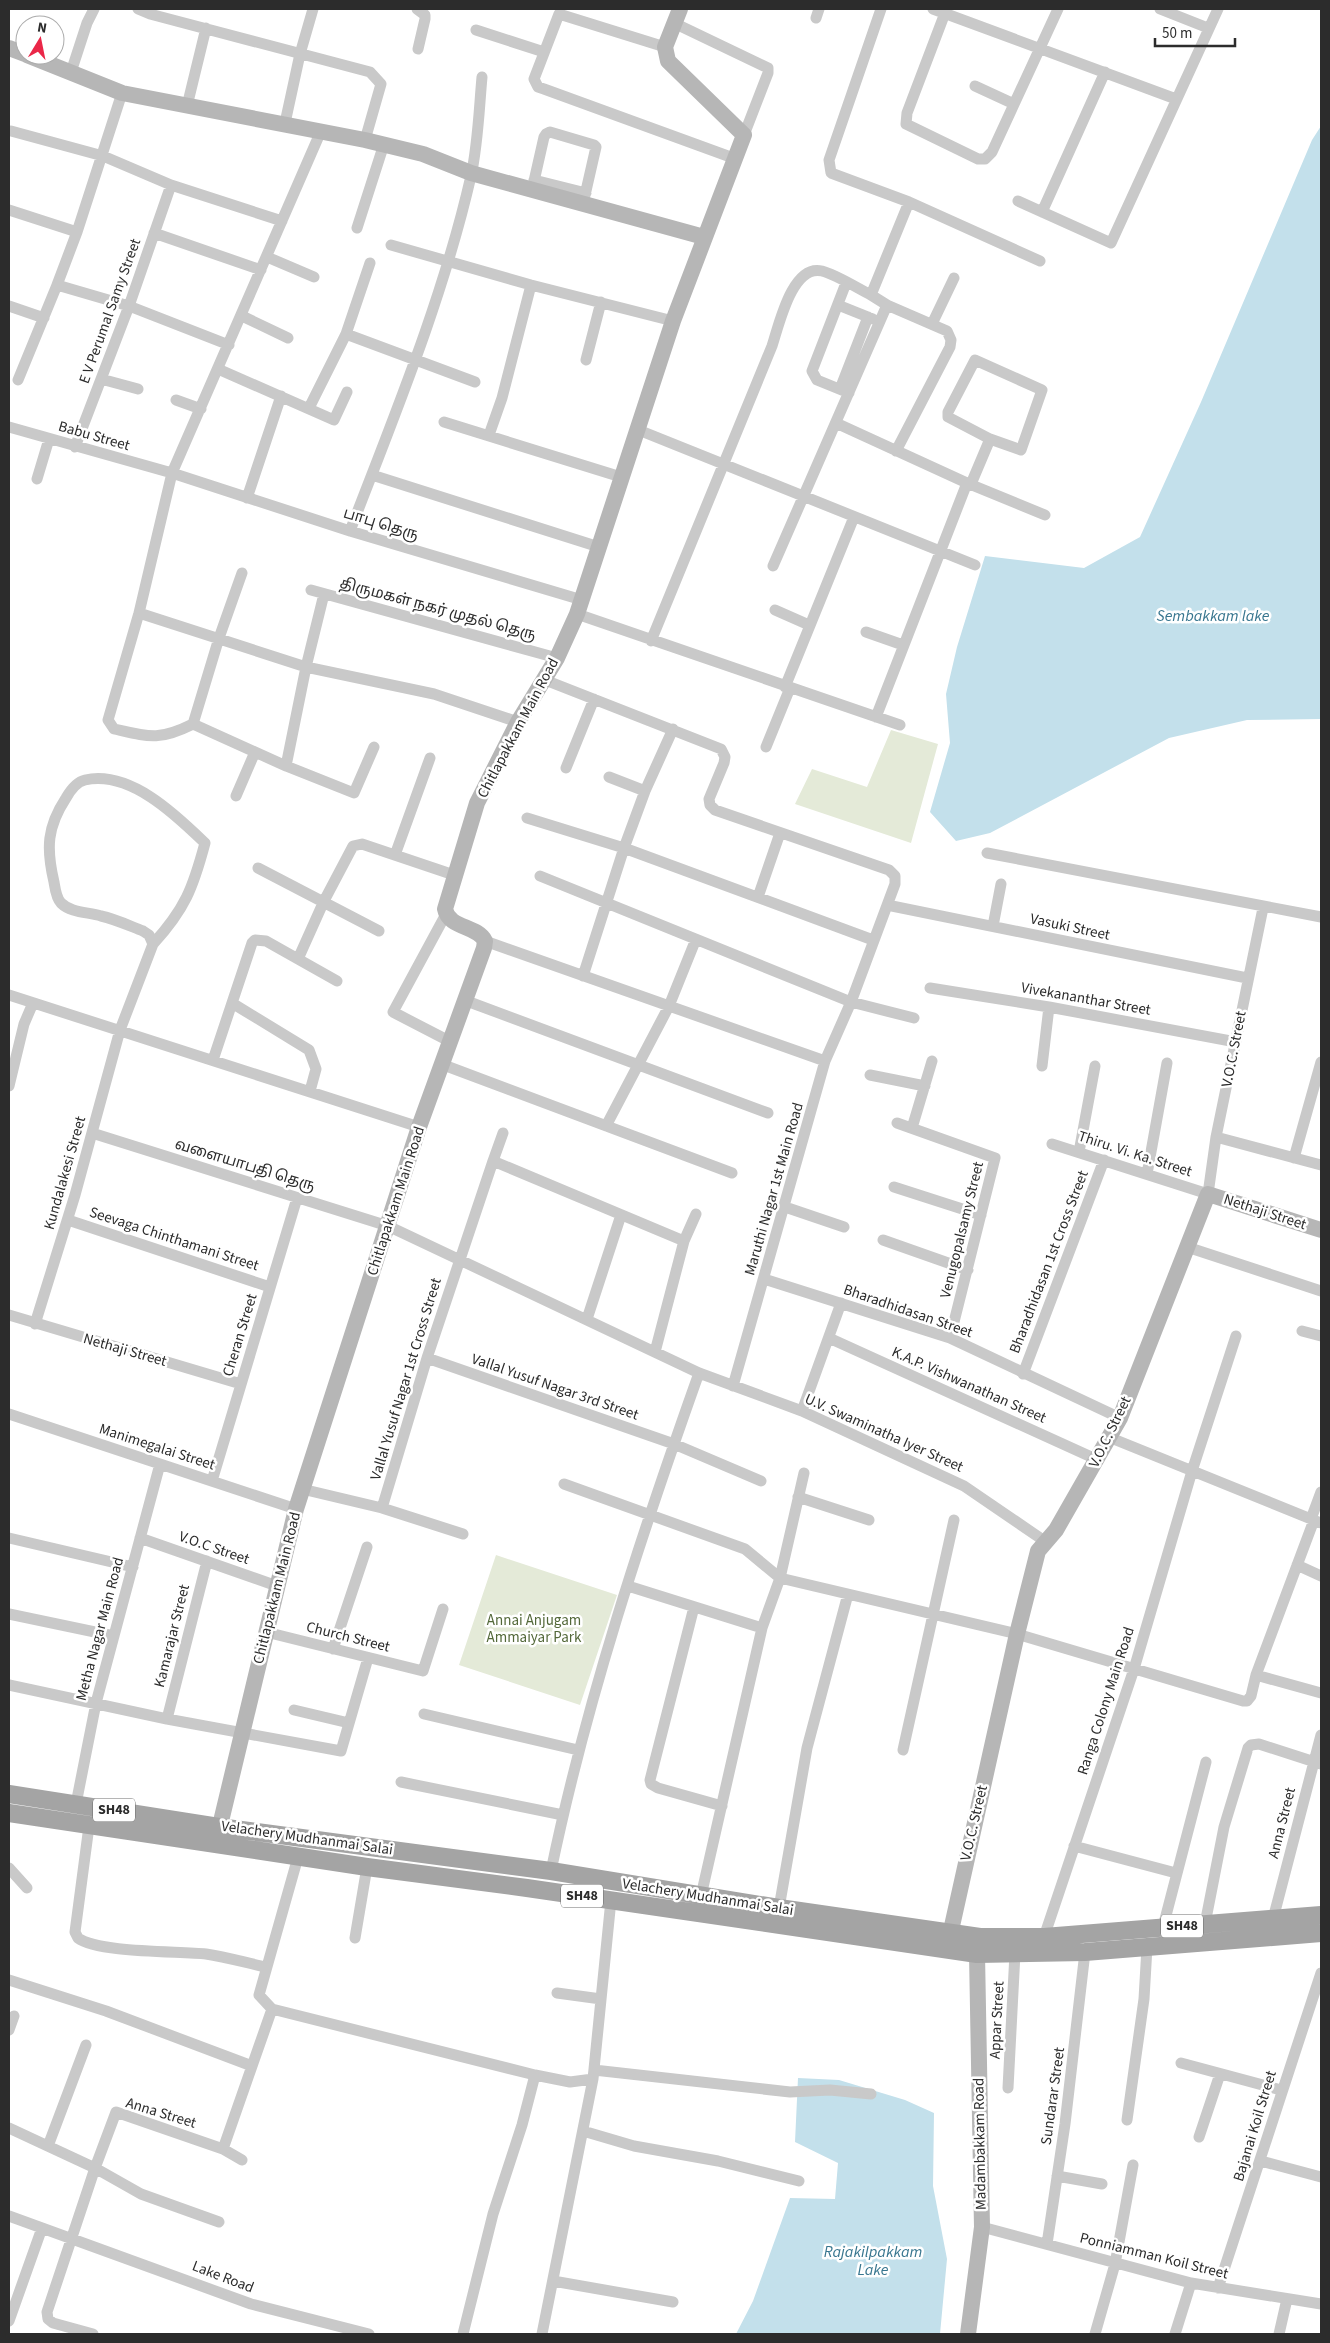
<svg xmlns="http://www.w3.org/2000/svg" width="1330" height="2343" font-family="'Source Sans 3','Noto Sans Tamil',sans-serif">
<rect width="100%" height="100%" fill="#fff"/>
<path fill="#e4ead8" d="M891,730L938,744L911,843L795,804L812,769L867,787Z
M496,1555L617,1595L580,1705L459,1665Z"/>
<path fill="#c3e0eb" d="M1321,126V719L1247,720L1169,738L990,833L956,841L930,812L950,743L946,694L957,647L985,556L1084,568L1140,537L1201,402L1312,140Z
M798,2078L839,2080L905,2100L934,2113L933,2186L947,2259L940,2334H736L753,2301L790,2198L835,2199L838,2163L795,2142Z"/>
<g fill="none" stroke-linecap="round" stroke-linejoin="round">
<path stroke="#c9c9c9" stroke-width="11" d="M138,9L150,14L370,72L381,84L365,140
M417,9L425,15V19L418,49
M881,9L829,160L831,173L909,202L1040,261
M933,9L1176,99
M1160,9L1208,28
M945,13L907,113L906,124L978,159H985L992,152L1058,9
M816,18L819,9
M674,23L768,68V73L744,135
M476,30L544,52
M665,47L559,14L534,79L538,87L544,89L736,159
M71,72L87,23L94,9
M975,86L1014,104
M187,106L206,28
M285,123L300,54L313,9
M11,131L103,156L171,185L282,221
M534,180L586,193
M532,190L544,137L546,134L550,132L594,145L596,147L583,204
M1018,201L1111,243L1218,9
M9,210L77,232
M1042,212L1105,72
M357,228L384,144
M154,233L261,270
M391,245L531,285L673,321
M267,257L314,277
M846,283L812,371L817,380L849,393
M57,285L77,232L122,93
M838,305L873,319
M887,305L947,331L951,340L950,347L896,451
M9,306L44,318
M242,316L288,338
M932,324L954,278
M346,334L475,382
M586,360L601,302
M975,360L1042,390L1021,450L990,439L948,417V412Z
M218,369L334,420L347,392
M101,379L138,389
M18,380L57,285L129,306L229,345
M840,389L868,317
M176,400L201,409
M309,408L346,334L370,263
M444,422L621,477
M836,423L967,483L1045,515
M9,427L172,473L350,531L582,600
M636,429L975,565
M489,435L502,398L531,285
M75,447L129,306L171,185
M372,475L599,547
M37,479L49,439
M971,484L990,439
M247,498L281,396
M350,531C395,414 443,298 471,176C478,144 479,110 482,77
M773,566L887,305L871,295L909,202
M242,573L219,638L193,724L286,766L354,793L374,747
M311,590L557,658
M775,610L809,625
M139,613L306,667L434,694L518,722
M577,614L900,725
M866,632L903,645
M651,641L772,346C779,325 792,264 822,271C837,275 857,288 871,295
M545,680L721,749L725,757L724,763L709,799L710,805L715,810L889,870L895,876V884L851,1002L825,1061L733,1386
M785,687L854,517
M876,717L967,483
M193,724C159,741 149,737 114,729L108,720L139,613L172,473L321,131
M766,747L790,688
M286,766L306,667L324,594
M566,768L594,699
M609,777L645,791
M236,796L255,752
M527,818L624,848L873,940
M987,853L1321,917
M395,855L430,758
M258,868L379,931
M540,876L851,1002L914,1018
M758,897L780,833
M887,905L1247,978
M446,914L393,1012L449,1041
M993,926L1001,884
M485,941L825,1061
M298,959L324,901L353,846L362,844L457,876
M583,976L624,848L645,791L673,729
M930,988L1049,1007L1236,1042
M9,995L419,1127
M464,1000L768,1113
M232,1003L309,1050L316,1069L310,1091
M213,1060L252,943L255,940L266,941L337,981
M441,1064L732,1173
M1042,1066L1049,1007
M870,1075L925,1086
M9,1086L24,1024L33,1003
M897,1123L995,1158L950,1338
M606,1126L669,1006L696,939
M912,1128L932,1061
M92,1133L388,1226L699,1373L802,1411L964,1486L1046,1542
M1216,1137L1321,1165
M1052,1144L1208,1194L1216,1137L1263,908
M1079,1152L1095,1066
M1294,1158L1321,1062
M493,1161L503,1133
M1147,1174L1167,1063
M894,1187L981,1215
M785,1207L844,1227
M68,1220L270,1287
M883,1240L968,1270
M1187,1247L1321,1291
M764,1279L950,1338L1120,1418
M9,1315L241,1384
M587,1319L621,1215
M35,1324L75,1195L120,1030L153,944L149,935L143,931C130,926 115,919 101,916C88,912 71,913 61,903C56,898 55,888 54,882C46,848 47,827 66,798C70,791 76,782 85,780C130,770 176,815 205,843C193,888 185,909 153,944
M1302,1331L1321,1336
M829,1338L1098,1460
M655,1352L684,1241L696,1214
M427,1358L674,1444L761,1481
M1023,1374L1104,1160
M802,1411L841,1303
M9,1414L296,1509
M1111,1438L1321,1523
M212,1481L297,1198
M564,1484L745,1549L780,1578L1017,1634L1243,1701H1247L1251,1696L1256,1675L1314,1520
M302,1489L382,1508L463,1534
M798,1497L869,1520
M382,1508L427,1358L493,1161L684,1241
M1311,1519L1321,1492
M9,1538L133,1567
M140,1538L277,1586
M1297,1565L1321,1576
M628,1586L762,1628
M694,1607L650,1780L651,1784L658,1788L722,1806
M9,1614L114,1636
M266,1632L423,1671L443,1609
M333,1649L367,1547
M1256,1675L1321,1693
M9,1685L167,1719L341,1751L368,1658
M294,1710L349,1723
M424,1714L578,1750
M167,1719L207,1561
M903,1750L954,1520
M401,1782L563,1815
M76,1804L96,1703L160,1464
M89,1826L75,1932L78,1938C98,1953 178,1951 206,1954C226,1957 247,1963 266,1967
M1074,1846L1176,1873
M298,1857L259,1995L272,2009L535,2075L570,2082L593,2079
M9,1868L27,1888
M551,1871C586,1702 641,1536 699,1373
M701,1896L762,1628L780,1578L804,1473
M779,1908L807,1748L848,1594
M1273,1919L1321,1735
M1205,1924L1224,1827L1248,1748L1251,1745L1259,1744L1321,1764
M1163,1927L1206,1762
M1044,1937L1134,1669L1192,1471L1236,1336
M355,1938L367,1867
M9,1980L106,2011L252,2066
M557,1993L601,1999
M9,2030L14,2016
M1181,2063L1281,2090
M594,2070L790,2092L830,2090L871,2094
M1008,2088L1015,1953
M1127,2120L1144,1999L1147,1947
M9,2128L95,2168L141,2194L219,2222
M583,2131L634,2146L718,2161L799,2181
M1199,2137L1220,2074
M48,2146L86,2045
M223,2149L272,2009
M1261,2161L1321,2177
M1057,2176L1102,2184
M9,2216L251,2304L369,2334
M982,2227L1191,2283L1321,2304
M1047,2244L1065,2124L1085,1952
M553,2281L673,2302
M1218,2288L1321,1973
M9,2321L42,2228
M93,2334L53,2323L48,2319L47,2312L95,2168L116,2112L223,2149L242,2160
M463,2334L493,2214L522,2125L535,2075
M542,2334L593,2079L611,1900
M1095,2334L1115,2264L1133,2165
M1175,2334L1191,2283
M1279,2334L1287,2299"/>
<path stroke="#b6b6b6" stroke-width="16" d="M9,48L25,54
M27,55L122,93L365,140L423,154L471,173L704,237
M217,1838L296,1509L419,1127L484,948L485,941C477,925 449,929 445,909L477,803L518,722L557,658L577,614L673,321L744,135L668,61L665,47L680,9
M948,1944L1017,1634L1038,1551L1056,1530L1120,1418L1208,1194L1321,1230
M968,2334L982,2227L977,1954L979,1943"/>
<path stroke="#a4a4a4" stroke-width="18" d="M9,1794L219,1827L551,1871L779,1908L980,1937H1044L1321,1915
M9,1813L367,1867L527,1888L977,1954L1085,1952L1321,1933"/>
</g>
<g text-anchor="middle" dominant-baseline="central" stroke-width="5" stroke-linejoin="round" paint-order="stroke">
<g fill="#fff" stroke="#6b6b6b" stroke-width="1">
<rect x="93" y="1798.5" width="42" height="23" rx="4"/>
<rect x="561" y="1884.5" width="42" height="23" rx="4"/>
<rect x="1161" y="1914.5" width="42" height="23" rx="4"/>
</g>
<g font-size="14" font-weight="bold" fill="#2c2c2c">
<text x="114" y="1810">SH48</text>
<text x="582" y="1896">SH48</text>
<text x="1182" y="1926">SH48</text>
</g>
<g font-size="15" fill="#2c2c2c" stroke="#fff">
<text transform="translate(110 311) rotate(-70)">E V Perumal Samy Street</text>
<text transform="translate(94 436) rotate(16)">Babu Street</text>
<text transform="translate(381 524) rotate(17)">பாபு தெரு</text>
<text transform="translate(438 609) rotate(15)">திருமகள் நகர் முதல் தெரு</text>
<text transform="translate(518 728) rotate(-62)">Chitlapakkam Main Road</text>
<text transform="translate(1070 927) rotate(12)">Vasuki Street</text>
<text transform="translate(1086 999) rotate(10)">Vivekananthar Street</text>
<text transform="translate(1234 1049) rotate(-79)">V.O.C. Street</text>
<text transform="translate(1135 1154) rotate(18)">Thiru. Vi. Ka. Street</text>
<text transform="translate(245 1165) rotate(17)">வளையாபதி தெரு</text>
<text transform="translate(65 1173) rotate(-74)">Kundalakesi Street</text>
<text transform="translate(774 1189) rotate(-74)">Maruthi Nagar 1st Main Road</text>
<text transform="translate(396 1201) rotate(-72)">Chitlapakkam Main Road</text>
<text transform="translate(1265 1212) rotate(18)">Nethaji Street</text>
<text transform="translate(962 1230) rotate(-76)">Venugopalsamy Street</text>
<text transform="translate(174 1239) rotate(18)">Seevaga Chinthamani Street</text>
<text transform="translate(1049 1262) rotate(-69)">Bharadhidasan 1st Cross Street</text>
<text transform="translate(908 1311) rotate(19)">Bharadhidasan Street</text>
<text transform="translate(240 1335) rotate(-73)">Cheran Street</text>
<text transform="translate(125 1350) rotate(16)">Nethaji Street</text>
<text transform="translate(406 1379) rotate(-73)">Vallal Yusuf Nagar 1st Cross Street</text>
<text transform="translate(969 1385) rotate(24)">K.A.P. Vishwanathan Street</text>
<text transform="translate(555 1387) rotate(19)">Vallal Yusuf Nagar 3rd Street</text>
<text transform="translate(1110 1432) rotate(-64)">V.O.C. Street</text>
<text transform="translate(884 1433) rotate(24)">U.V. Swaminatha Iyer Street</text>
<text transform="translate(157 1447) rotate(18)">Manimegalai Street</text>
<text transform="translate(214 1548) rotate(19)">V.O.C Street</text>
<text transform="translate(277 1588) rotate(-76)">Chitlapakkam Main Road</text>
<text transform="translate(100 1629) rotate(-75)">Metha Nagar Main Road</text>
<text transform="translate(172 1636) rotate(-76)">Kamarajar Street</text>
<text transform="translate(348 1637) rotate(14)">Church Street</text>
<text transform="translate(1106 1701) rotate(-72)">Ranga Colony Main Road</text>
<text transform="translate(974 1823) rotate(-77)">V.O.C. Street</text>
<text transform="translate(1282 1823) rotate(-76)">Anna Street</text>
<text transform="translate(307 1838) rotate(8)">Velachery Mudhanmai Salai</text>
<text transform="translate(708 1897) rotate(9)">Velachery Mudhanmai Salai</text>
<text transform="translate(997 2020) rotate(-87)">Appar Street</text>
<text transform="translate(1053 2096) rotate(-82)">Sundarar Street</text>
<text transform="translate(161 2113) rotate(17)">Anna Street</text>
<text transform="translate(1255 2126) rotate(-73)">Bajanai Koil Street</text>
<text transform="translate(980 2144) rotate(-91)">Madambakkam Road</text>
<text transform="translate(1154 2256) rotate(14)">Ponniamman Koil Street</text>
<text transform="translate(223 2277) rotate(21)">Lake Road</text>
</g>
<g font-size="15" fill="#536839" stroke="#fff">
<text x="534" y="1620">Annai Anjugam<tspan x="534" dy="17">Ammaiyar Park</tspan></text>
</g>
<g font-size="16" font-style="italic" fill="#38768f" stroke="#fff">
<text x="1213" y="616">Sembakkam lake</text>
<text x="873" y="2252">Rajakilpakkam<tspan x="873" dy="18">Lake</tspan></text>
</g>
</g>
<rect width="1330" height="2343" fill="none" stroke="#2c2c2c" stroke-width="20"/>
<g transform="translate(40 40) rotate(10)"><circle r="24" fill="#ffffff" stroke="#ababab"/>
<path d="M0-4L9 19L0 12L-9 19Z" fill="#ea2748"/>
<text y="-8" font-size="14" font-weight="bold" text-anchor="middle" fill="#2c2c2c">N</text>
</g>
<path d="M1155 38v8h80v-8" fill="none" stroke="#2c2c2c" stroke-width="2.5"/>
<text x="1162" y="38" font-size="15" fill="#2c2c2c" stroke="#ffffff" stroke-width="4" paint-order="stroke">50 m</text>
</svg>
